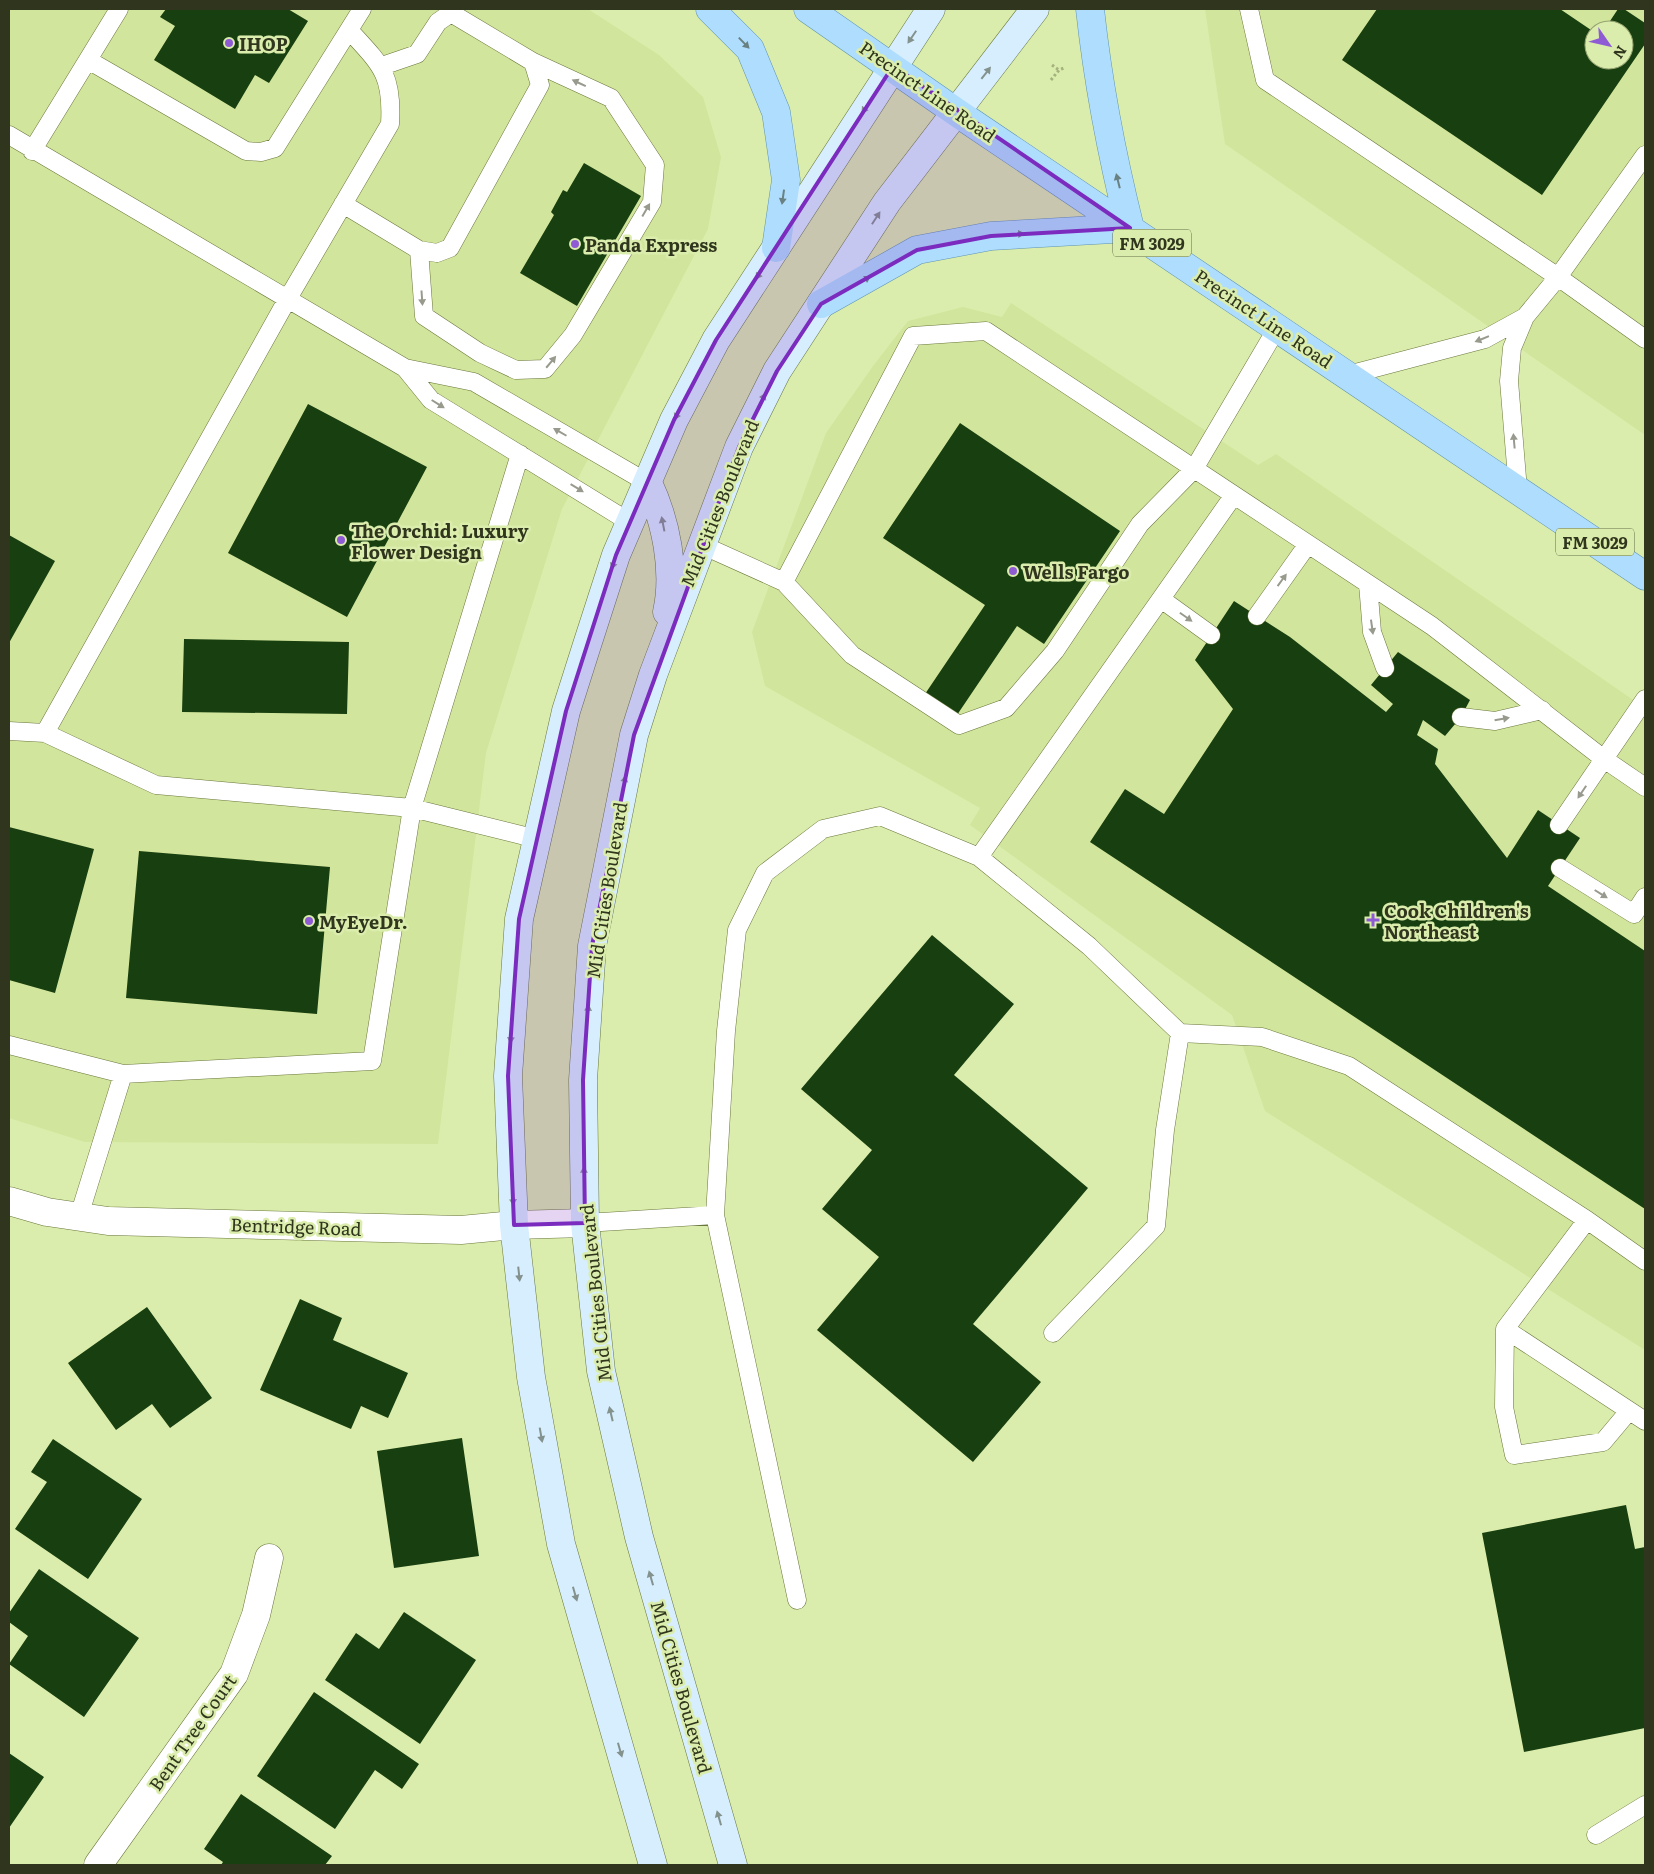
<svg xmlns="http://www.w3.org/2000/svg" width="1654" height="1874" font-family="Literata,serif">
<rect width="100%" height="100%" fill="#dbedac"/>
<path fill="#d2e59c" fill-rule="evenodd" d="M9,9H588L659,55L703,97L721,157L708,229L562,509L486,753L438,1144L85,1142L9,1118Z
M1205,9H1645V435L1225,144ZM1594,30H1624V60H1594Z
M1011,303L1258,465L1276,454L1645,708V1350L1265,1111L1232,1015L970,825L980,808L765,686L752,632L826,433L873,366L908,321L963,307L1002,317Z"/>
<path fill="#183f10" d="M166,9H288L308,21L269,83L255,75L235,109L154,60L175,26L160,17Z
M1377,9H1560L1594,32V60H1624V30H1604L1618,9H1624L1645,23V44L1542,195L1342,60Z
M584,163L641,196L577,306L520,273L554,215L551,212L563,190L567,192Z
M308,404L427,467L347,617L228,553Z
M960,423L1120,531L1044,644L1017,626L957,715L925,694L985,605L883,538Z
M9,535L55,561L9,643Z
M1234,601L1290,637L1386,712L1393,704L1371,685L1398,652L1470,700L1461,717L1445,736L1423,720L1417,735L1438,749L1435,764L1507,858L1538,810L1580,838L1548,886L1645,951V1209L1090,842L1125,789L1164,814L1233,709L1195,660Z
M184,639L349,642L347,714L182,712Z
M9,827L94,849L55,993L9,980Z
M139,851L330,867L317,1014L126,998Z
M932,935L1014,1004L954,1075L1088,1188L973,1324L1041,1382L973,1462L817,1330L879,1257L822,1209L872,1150L801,1089Z
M300,1299L342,1318L333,1340L408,1373L388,1418L361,1406L351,1429L260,1390Z
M147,1307L212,1398L170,1428L152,1404L116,1430L68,1363Z
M462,1438L479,1556L394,1568L377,1451Z
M53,1439L142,1499L88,1579L15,1529L47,1482L31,1472Z
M1626,1505L1635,1549L1645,1547V1728L1524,1752L1482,1533Z
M39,1569L139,1638L84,1717L9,1664L28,1636L9,1622V1613Z
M404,1612L476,1660L420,1744L325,1680L356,1633L379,1649Z
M314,1692L419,1764L402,1789L375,1770L335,1829L257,1776Z
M9,1753L44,1777L9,1828Z
M241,1794L332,1856L325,1865H221L223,1862L204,1849Z"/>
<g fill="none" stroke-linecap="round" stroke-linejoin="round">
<defs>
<path id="service" d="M1249,9L1265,80L1558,277L1645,339
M88,60L246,151L261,152L275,148L362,9
M9,135L405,368L474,382L648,483
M32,151L119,9
M343,204L419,250L437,253L450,248L540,85L533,62L451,13L438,22L417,54L382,66
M419,250L424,316L480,353L516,370L545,369L573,335L652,202L655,165L611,98L533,62
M405,368L431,400L631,523
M1348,375L1485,339L1525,317
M1518,490L1509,381L1512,348L1525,317L1558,277L1645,155
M702,545L784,582L913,336L986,331L1432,626L1604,759L1559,825
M784,582L852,655L959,725L1006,708L1055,651L1140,524L1194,469L1277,328
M1368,584L1372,632L1385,668
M1161,599L1211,635
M1257,616L1308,544
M1645,699L1604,759L1645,787
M1461,717L1495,721L1542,710
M9,731L45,733L287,300L390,124C393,74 381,65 349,30
M45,733L156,785L412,808L520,454
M1560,868L1634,914L1645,897
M1180,1033L1262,1037L1349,1066L1587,1220
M9,1045L123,1074
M715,1215L797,1600
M79,1216L123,1074L372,1061L412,808L537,839
M585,1223L715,1215L726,1031L737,930L765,873L823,829L880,816L979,857
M1645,1261L1587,1220L1505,1329L1645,1421
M1505,1329L1504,1407L1514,1455L1603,1442L1629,1411
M1053,1333L1156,1226L1165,1130L1180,1033L1089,946L979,857L1234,495
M1596,1835L1645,1805"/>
<path id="minor" d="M98,1865L234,1674L256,1615L269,1558"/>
<path id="tertiary" d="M9,1201L47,1212L108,1221L461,1230L514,1225L585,1223"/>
<path id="secondary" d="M648,483C666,521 676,571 667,612
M653,1865L561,1544L531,1377L514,1225L508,1076L519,919L566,711L586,648L616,555L674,420L716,340L931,9
M733,1865L639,1537L601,1371L585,1223L583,1080L592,946L634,735L653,675L739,447L777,371L887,202L1035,9"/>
<path id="primary" d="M710,9L750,49L776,112L786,180L776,248
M808,9L956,112L1645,576
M821,304L917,250L991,236L1130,228C1112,156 1098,83 1090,9"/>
</defs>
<use href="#service" stroke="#69773b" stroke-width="19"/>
<use href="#minor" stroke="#69773b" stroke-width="29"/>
<use href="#tertiary" stroke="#69773b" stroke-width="29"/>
<use href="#secondary" stroke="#69773b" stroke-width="29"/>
<use href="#primary" stroke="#5f94af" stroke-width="29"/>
<path stroke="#a4b27e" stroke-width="3" stroke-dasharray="2.5 2.5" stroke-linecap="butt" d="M1052,65L1059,70
M1051,80L1059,70L1064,68"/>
<use href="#service" stroke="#fff" stroke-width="18"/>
<use href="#minor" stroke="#fff" stroke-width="28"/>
<use href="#tertiary" stroke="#fff" stroke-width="28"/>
<use href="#secondary" stroke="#d7eefe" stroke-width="28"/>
<use href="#primary" stroke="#afddfe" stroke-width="28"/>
</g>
<defs><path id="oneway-solid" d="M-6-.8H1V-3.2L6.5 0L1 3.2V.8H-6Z" transform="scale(1.25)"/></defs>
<g fill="#84928e">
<use href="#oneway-solid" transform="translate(912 37) rotate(124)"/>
<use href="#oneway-solid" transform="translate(986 73) rotate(-52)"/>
<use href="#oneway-solid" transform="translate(866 107) rotate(123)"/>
<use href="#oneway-solid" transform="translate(876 218) rotate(-57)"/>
<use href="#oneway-solid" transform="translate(760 273) rotate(123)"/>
<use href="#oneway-solid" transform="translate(762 400) rotate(-63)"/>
<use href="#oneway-solid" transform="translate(678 413) rotate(118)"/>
<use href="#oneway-solid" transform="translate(663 524) rotate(-101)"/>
<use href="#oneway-solid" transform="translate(614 562) rotate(108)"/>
<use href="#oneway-solid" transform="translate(624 783) rotate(-78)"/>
<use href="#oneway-solid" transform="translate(588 1012) rotate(-86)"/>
<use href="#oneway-solid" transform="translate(511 1036) rotate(94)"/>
<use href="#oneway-solid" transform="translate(584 1174) rotate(-91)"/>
<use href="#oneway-solid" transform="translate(513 1198) rotate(88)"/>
<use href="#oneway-solid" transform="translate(519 1274) rotate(84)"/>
<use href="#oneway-solid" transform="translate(611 1414) rotate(-103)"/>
<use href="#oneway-solid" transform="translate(541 1435) rotate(80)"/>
<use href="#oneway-solid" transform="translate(651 1578) rotate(-106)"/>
<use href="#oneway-solid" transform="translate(575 1594) rotate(74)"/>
<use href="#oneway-solid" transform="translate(620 1750) rotate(74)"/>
<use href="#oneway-solid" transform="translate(719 1818) rotate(-106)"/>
</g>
<g fill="#698182">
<use href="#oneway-solid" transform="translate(744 43) rotate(46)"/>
<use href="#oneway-solid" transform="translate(1118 181) rotate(-104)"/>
<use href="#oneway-solid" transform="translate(783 197) rotate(98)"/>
<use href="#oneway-solid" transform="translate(1017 234) rotate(-3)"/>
<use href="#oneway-solid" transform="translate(864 280) rotate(-29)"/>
</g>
<g fill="#989a8e">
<use href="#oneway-solid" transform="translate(579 83) rotate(-155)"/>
<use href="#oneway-solid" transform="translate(646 210) rotate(-60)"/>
<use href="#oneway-solid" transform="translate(422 298) rotate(86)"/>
<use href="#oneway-solid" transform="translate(1482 339) rotate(158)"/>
<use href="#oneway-solid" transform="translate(551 362) rotate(-50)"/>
<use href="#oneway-solid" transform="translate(438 404) rotate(32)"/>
<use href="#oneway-solid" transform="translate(560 432) rotate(-150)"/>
<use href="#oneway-solid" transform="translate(1514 441) rotate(-95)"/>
<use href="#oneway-solid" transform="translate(577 488) rotate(31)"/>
<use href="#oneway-solid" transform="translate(1282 580) rotate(-54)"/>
<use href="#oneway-solid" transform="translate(1186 617) rotate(35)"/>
<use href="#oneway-solid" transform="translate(1372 627) rotate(82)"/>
<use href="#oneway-solid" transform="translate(1502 719) rotate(-10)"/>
<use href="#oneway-solid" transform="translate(1582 792) rotate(124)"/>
<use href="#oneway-solid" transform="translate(1601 894) rotate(32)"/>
</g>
<path fill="#7b2cbf" fill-opacity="0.2" stroke="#7b2cbf" stroke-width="4" stroke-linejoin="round" d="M893,66L1130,228L991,236L917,250L821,304L777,371L739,447L634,735L592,946L583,1080L585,1223L514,1225L508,1076L519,919L566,711L616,555L674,420L716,340Z"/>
<g fill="#8e5bd4" stroke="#dbedac" stroke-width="2">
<circle cx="229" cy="43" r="5"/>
<circle cx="575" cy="244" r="5"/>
<circle cx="341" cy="540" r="5"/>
<circle cx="1013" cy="571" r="5"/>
<path d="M1370.5 912.5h5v5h5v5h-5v5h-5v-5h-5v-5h5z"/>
<circle cx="309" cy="921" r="5"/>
</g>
<g text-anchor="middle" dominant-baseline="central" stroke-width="5" stroke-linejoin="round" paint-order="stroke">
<g fill="#dbedac" stroke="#636d48" stroke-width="1">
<rect x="1113" y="229.5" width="78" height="27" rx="4"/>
<rect x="1556" y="528.5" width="78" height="27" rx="4"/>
</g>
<g font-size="16" font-weight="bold" fill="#30361d">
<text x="1152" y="243">FM 3029</text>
<text x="1595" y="542">FM 3029</text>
</g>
<g font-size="18" font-weight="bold" fill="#30361d" stroke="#dbedac" text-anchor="start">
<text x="239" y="43">IHOP</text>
<text x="585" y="244">Panda Express</text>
<text x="351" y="530">The Orchid: Luxury<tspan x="351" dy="21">Flower Design</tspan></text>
<text x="1023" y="571">Wells Fargo</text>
<text x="1384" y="910">Cook Children's<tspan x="1384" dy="21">Northeast</tspan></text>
<text x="319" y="921">MyEyeDr.</text>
</g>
<g font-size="18" fill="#30361d" stroke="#dbedac">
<text transform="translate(928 91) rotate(35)">Precinct Line Road</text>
<text transform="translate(1264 318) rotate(34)">Precinct Line Road</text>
<text transform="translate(719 503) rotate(-68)">Mid Cities Boulevard</text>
<text transform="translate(606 890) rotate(-81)">Mid Cities Boulevard</text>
<text transform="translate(296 1226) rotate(2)">Bentridge Road</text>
<text transform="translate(595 1293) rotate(-96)">Mid Cities Boulevard</text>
<text transform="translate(682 1687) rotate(74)">Mid Cities Boulevard</text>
<text transform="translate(192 1732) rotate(-55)">Bent Tree Court</text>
</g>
</g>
<rect width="1654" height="1874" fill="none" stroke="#30361d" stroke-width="20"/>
<g transform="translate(1609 45) rotate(124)"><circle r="24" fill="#dbedac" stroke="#97a473"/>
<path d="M0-4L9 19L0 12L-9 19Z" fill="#8e5bd4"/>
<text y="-8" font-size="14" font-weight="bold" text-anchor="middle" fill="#30361d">N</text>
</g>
</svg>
